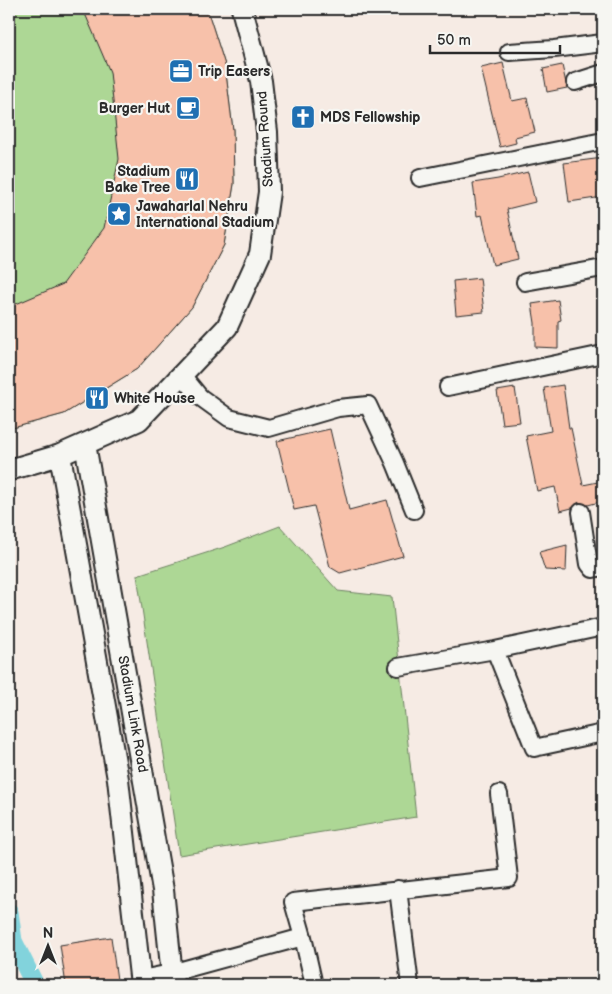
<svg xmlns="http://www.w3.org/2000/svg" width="612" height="994" font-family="'Balsamiq Sans',sans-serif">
<rect width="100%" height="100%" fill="#f6ebe4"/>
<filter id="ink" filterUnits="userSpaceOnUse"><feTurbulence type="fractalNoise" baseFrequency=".02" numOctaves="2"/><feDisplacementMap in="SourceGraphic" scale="10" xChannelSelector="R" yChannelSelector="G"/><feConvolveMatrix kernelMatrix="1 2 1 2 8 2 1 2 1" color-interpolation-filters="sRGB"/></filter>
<g filter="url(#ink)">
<path fill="#add795" stroke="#6c8160" d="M9,9H207L225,65L233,130L234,184L224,245L192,307L137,369L64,414L9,429Z
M280,526L338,591L392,597L416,817L179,855L137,575L225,547Z"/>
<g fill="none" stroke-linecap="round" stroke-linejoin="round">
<path stroke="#82d3dc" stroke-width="19" d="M9,912L13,941L35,985"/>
</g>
<path fill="#f7c1aa" stroke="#2b2b2b" d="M83,9H207L225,65L233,130L234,184L224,245L192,307L137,369L64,414L9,429V307L63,284L104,228L119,159L110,72Z
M503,63L512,101L527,98L535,132L515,137L516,143L500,147L481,68Z
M562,65L567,88L547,92L543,69Z
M603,158V197L569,202L564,163Z
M528,172L535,202L507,209L518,259L493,265L482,215L477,216L473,183L498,179Z
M480,278L484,312L456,315L453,281Z
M558,300L561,320L558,321V348L535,347V323L532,304Z
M563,385L569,428H571L583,485L603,481V501L588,505L579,502L572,508L560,511L555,487L537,491L526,436L551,431L544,388Z
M515,388L520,422L502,424L497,391Z
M330,429L349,510L387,500L403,556L340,573L330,567L314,506L294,510L277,441Z
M567,545L566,571L545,570L539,552Z
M111,937L117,980L84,985H66L60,945Z"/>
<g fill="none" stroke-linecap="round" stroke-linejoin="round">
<defs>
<path id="minor" d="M509,52L554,49L603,43
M575,82L603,73
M420,178L603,141
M525,282L603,268
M182,375L200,397L229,418L269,428L338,408L368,405L395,463L414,510
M448,387L603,354
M581,512L589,564L593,569L603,567
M495,650L534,748L603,733
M398,667L495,650L603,627
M398,889L410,985
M303,937L314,985
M141,979L171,973L303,937L293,902L509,878L499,794"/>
<path id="tertiary" d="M85,444L163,890L173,985
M60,455L118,779L141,985
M9,470L60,455L139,420L227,327L260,254L269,192L267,132L261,81L242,9"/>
</defs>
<use href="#minor" stroke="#2b2b2b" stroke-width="20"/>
<use href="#tertiary" stroke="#2b2b2b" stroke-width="24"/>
<use href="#minor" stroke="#f6f6f2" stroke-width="16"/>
<use href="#tertiary" stroke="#f6f6f2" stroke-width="20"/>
</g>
</g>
<defs>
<symbol id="office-square" viewBox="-11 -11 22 22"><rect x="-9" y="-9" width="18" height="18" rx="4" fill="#1f6fb2" stroke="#f6f6f2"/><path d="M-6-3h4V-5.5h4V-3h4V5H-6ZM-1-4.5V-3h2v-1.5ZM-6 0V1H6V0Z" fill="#fff"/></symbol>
<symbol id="cafe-square" viewBox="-11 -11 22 22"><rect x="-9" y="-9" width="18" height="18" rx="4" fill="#1f6fb2" stroke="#f6f6f2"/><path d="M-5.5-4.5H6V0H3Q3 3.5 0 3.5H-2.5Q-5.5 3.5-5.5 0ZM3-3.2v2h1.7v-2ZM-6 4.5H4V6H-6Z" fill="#fff"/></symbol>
<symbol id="church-square" viewBox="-11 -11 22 22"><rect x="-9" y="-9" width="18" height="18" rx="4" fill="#1f6fb2" stroke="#f6f6f2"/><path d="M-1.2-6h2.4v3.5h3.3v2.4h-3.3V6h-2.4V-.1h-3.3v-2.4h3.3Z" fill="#fff"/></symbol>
<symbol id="restaurant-square" viewBox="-11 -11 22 22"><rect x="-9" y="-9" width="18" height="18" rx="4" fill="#1f6fb2" stroke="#f6f6f2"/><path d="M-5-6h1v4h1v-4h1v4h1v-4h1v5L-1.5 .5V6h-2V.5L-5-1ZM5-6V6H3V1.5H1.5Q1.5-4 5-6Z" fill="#fff"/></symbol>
<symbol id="sight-square" viewBox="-11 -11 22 22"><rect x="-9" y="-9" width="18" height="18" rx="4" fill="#1f6fb2" stroke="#f6f6f2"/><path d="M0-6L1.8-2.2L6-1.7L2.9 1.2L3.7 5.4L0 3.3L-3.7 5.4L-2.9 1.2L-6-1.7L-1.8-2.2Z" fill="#fff"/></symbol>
</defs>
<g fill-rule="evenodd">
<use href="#office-square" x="167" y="57" width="28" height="28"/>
<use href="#cafe-square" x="174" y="94" width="28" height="28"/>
<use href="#church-square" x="289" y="103" width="28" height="28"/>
<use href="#restaurant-square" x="173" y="165" width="28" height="28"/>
<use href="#sight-square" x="105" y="200" width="28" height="28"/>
<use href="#restaurant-square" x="83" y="384" width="28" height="28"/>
</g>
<g text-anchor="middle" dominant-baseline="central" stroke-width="4.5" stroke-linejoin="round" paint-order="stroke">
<g font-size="14" font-weight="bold" fill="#2b2b2b" stroke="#f6f6f2" text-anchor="start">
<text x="198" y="71">Trip Easers</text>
<text x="170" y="108" text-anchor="end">Burger Hut</text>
<text x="320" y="117">MDS Fellowship</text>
<text x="170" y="171" text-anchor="end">Stadium<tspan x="170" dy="16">Bake Tree</tspan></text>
<text x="136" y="206">Jawaharlal Nehru<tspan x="136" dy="16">International Stadium</tspan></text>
<text x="114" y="398">White House</text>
</g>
<g font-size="14" fill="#2b2b2b" stroke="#f6f6f2">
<text transform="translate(265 139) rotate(-94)">Stadium Round</text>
<text transform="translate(133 714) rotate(80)">Stadium Link Road</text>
</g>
</g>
<rect width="612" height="994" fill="none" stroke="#f6f6f2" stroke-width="30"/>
<rect x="15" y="15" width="582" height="964" fill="none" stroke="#2b2b2b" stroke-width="2" filter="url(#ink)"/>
<g transform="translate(48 946)" stroke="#f6f6f2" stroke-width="4" paint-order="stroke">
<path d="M0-4L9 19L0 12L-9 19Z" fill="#2b2b2b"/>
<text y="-8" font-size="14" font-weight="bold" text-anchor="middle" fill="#2b2b2b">N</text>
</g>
<path d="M430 45v8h130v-8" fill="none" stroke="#2b2b2b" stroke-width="2.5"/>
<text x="437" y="45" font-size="15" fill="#2b2b2b" stroke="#f6f6f2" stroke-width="4" paint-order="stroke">50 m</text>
</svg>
